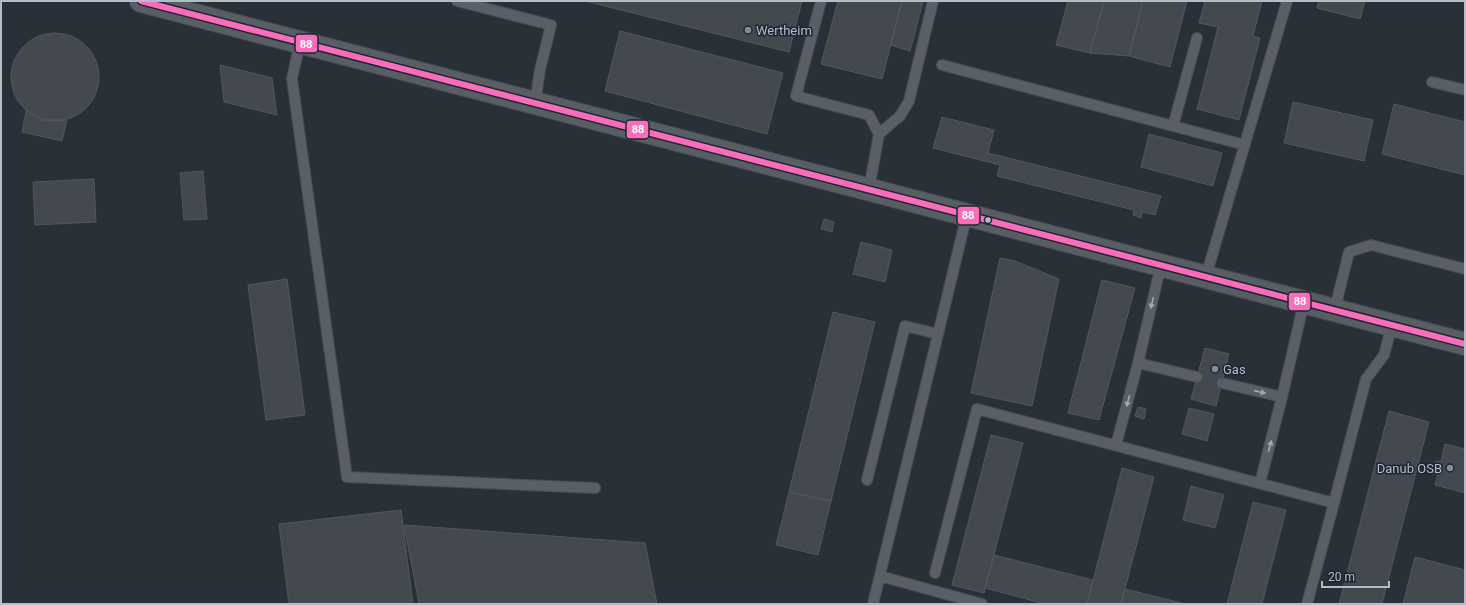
<svg xmlns="http://www.w3.org/2000/svg" width="1466" height="605" font-family="Roboto,sans-serif">
<rect width="100%" height="100%" fill="#2a3038"/>
<path fill="#444950" stroke="#52575f" d="M585,1H802L789,52Z
M838,1H902L882,79L821,64Z
M902,1L923,2L910,51L890,45Z
M1068,1H1104L1090,53L1056,45Z
M1104,1H1143L1129,56L1090,53Z
M1143,1H1187L1170,67L1129,56Z
M1205,1H1262L1253,36L1260,38L1239,120L1197,109L1218,27L1199,23Z
M1319,1H1365L1360,19L1317,8Z
M620,31L783,73L767,134L605,91Z
M11 77a44 44 0 1 1 88 0a44 44 0 1 1-88 0Z
M220,65L272,78L277,115L224,102Z
M1293,102L1373,120L1364,161L1284,143Z
M1394,104L1465,122V175L1382,154Z
M26,111L43,120H67L62,141L22,132Z
M942,117L994,130L988,153L1161,196L1155,215L1142,212L1141,218L1133,215L1134,210L997,176L1000,165L933,148Z
M1149,134L1222,153L1213,186L1141,167Z
M203,171L207,219L184,220L180,173Z
M94,179L96,222L35,225L33,182Z
M824,219L834,222L832,232L821,229Z
M861,242L892,250L885,282L853,274Z
M1000,258L1015,261L1059,279L1032,406L971,393Z
M287,279L305,415L266,420L248,285Z
M1102,280L1135,288L1099,420L1068,413Z
M833,312L875,322L831,501L789,492Z
M1205,348L1229,354L1216,406L1191,399Z
M1138,407L1146,409L1144,419L1135,416Z
M1189,408L1214,414L1207,441L1182,434Z
M1389,411L1429,422L1382,604H1339Z
M991,435L1023,443L984,593L952,585Z
M1445,444L1465,449V493L1435,485L1438,474H1433L1436,461L1441,462Z
M1122,468L1154,477L1125,589L1121,604H1087Z
M1191,486L1224,495L1215,528L1183,520Z
M789,492L831,501L818,555L776,545Z
M1253,502L1286,510L1262,604H1227Z
M401,510L413,604H289L279,524Z
M404,525L645,543L657,604H419Z
M994,555L1093,580L1087,604H1045L985,588Z
M1415,557L1465,570V604H1403Z
M1125,589L1186,604H1121Z"/>
<g fill="none" stroke-linecap="round" stroke-linejoin="round">
<defs>
<path id="lane" d="M457,1L551,25L540,70L535,103
M821,1L796,96L869,115L879,134
M300,42L292,79L347,477L595,488
M942,65L1245,145
M1432,82L1465,90
M1173,126L1197,38
M869,189L879,134L900,116L909,101L933,1
M1161,265L1138,363L1197,377
M1206,276L1287,1
M1337,310L1338,296L1349,252L1371,245L1465,269
M1222,383L1282,397L1304,302
M1116,445L1138,363
M867,480L905,326L938,334
M1260,483L1282,397
M1334,503L1366,379L1384,355L1392,325
M935,573L977,409L1334,503L1307,604
M880,576L982,604
M873,604L967,214"/>
<path id="secondary" d="M141,1L1465,344"/>
</defs>
<use href="#lane" stroke="#484c53" stroke-width="12"/>
<use href="#secondary" stroke="#484c53" stroke-width="24"/>
<use href="#lane" stroke="#5a5e66" stroke-width="10"/>
<use href="#secondary" stroke="#595d64" stroke-width="22"/>
<defs>
<path id="bus-1" d="M141,1L1465,344"/>
</defs>
<use href="#bus-1" stroke="#1d2633" stroke-width="9"/>
<use href="#bus-1" stroke="#fb6dba" stroke-width="6"/>
</g>
<defs><path id="oneway-solid" d="M-6-.8H1V-3.2L6.5 0L1 3.2V.8H-6Z"/></defs>
<g fill="#a2a9b5">
<use href="#oneway-solid" transform="translate(1152 303) rotate(103)"/>
<use href="#oneway-solid" transform="translate(1260 392) rotate(13)"/>
<use href="#oneway-solid" transform="translate(1128 401) rotate(105)"/>
<use href="#oneway-solid" transform="translate(1270 446) rotate(-75)"/>
</g>
<g fill="#848b96" stroke="#1d2633" stroke-width="1.5">
<circle cx="748" cy="30" r="4"/>
<circle cx="1215" cy="369" r="4"/>
<circle cx="1450" cy="468" r="4"/>
</g>
<circle fill="#b4bcc9" stroke="#1d2633" stroke-width="1.5" cx="988" cy="220" r="3.5"/>
<g text-anchor="middle" dominant-baseline="central" stroke-width="3" stroke-linejoin="round" paint-order="stroke">
<g font-size="13" fill="#b4bcc9" stroke="#1d2633" text-anchor="start">
<text x="756" y="30">Wertheim</text>
<text x="1223" y="369">Gas</text>
<text x="1442" y="468" text-anchor="end">Danub OSB</text>
</g>
</g>
<g stroke="#1d2633" stroke-width="1.5">
<rect x="295" y="34" width="23" height="19" rx="4" fill="#fb6dba"/>
<rect x="626" y="120" width="23" height="19" rx="4" fill="#fb6dba"/>
<rect x="957" y="206" width="23" height="19" rx="4" fill="#fb6dba"/>
<rect x="1288" y="292" width="23" height="19" rx="4" fill="#fb6dba"/>
</g>
<g font-size="11" text-anchor="middle" font-weight="bold" fill="#fff">
<text x="306" y="48">88</text>
<text x="638" y="133">88</text>
<text x="968" y="219">88</text>
<text x="1300" y="305">88</text>
</g>
<rect width="1466" height="605" fill="none" stroke="#b4bcc9" stroke-width="4"/>
<path d="M1322 581v6h67v-6" fill="none" stroke="#b4bcc9" stroke-width="2"/>
<text x="1328" y="581" font-size="12" fill="#b4bcc9" stroke="#1d2633" stroke-width="3" paint-order="stroke">20 m</text>
</svg>
